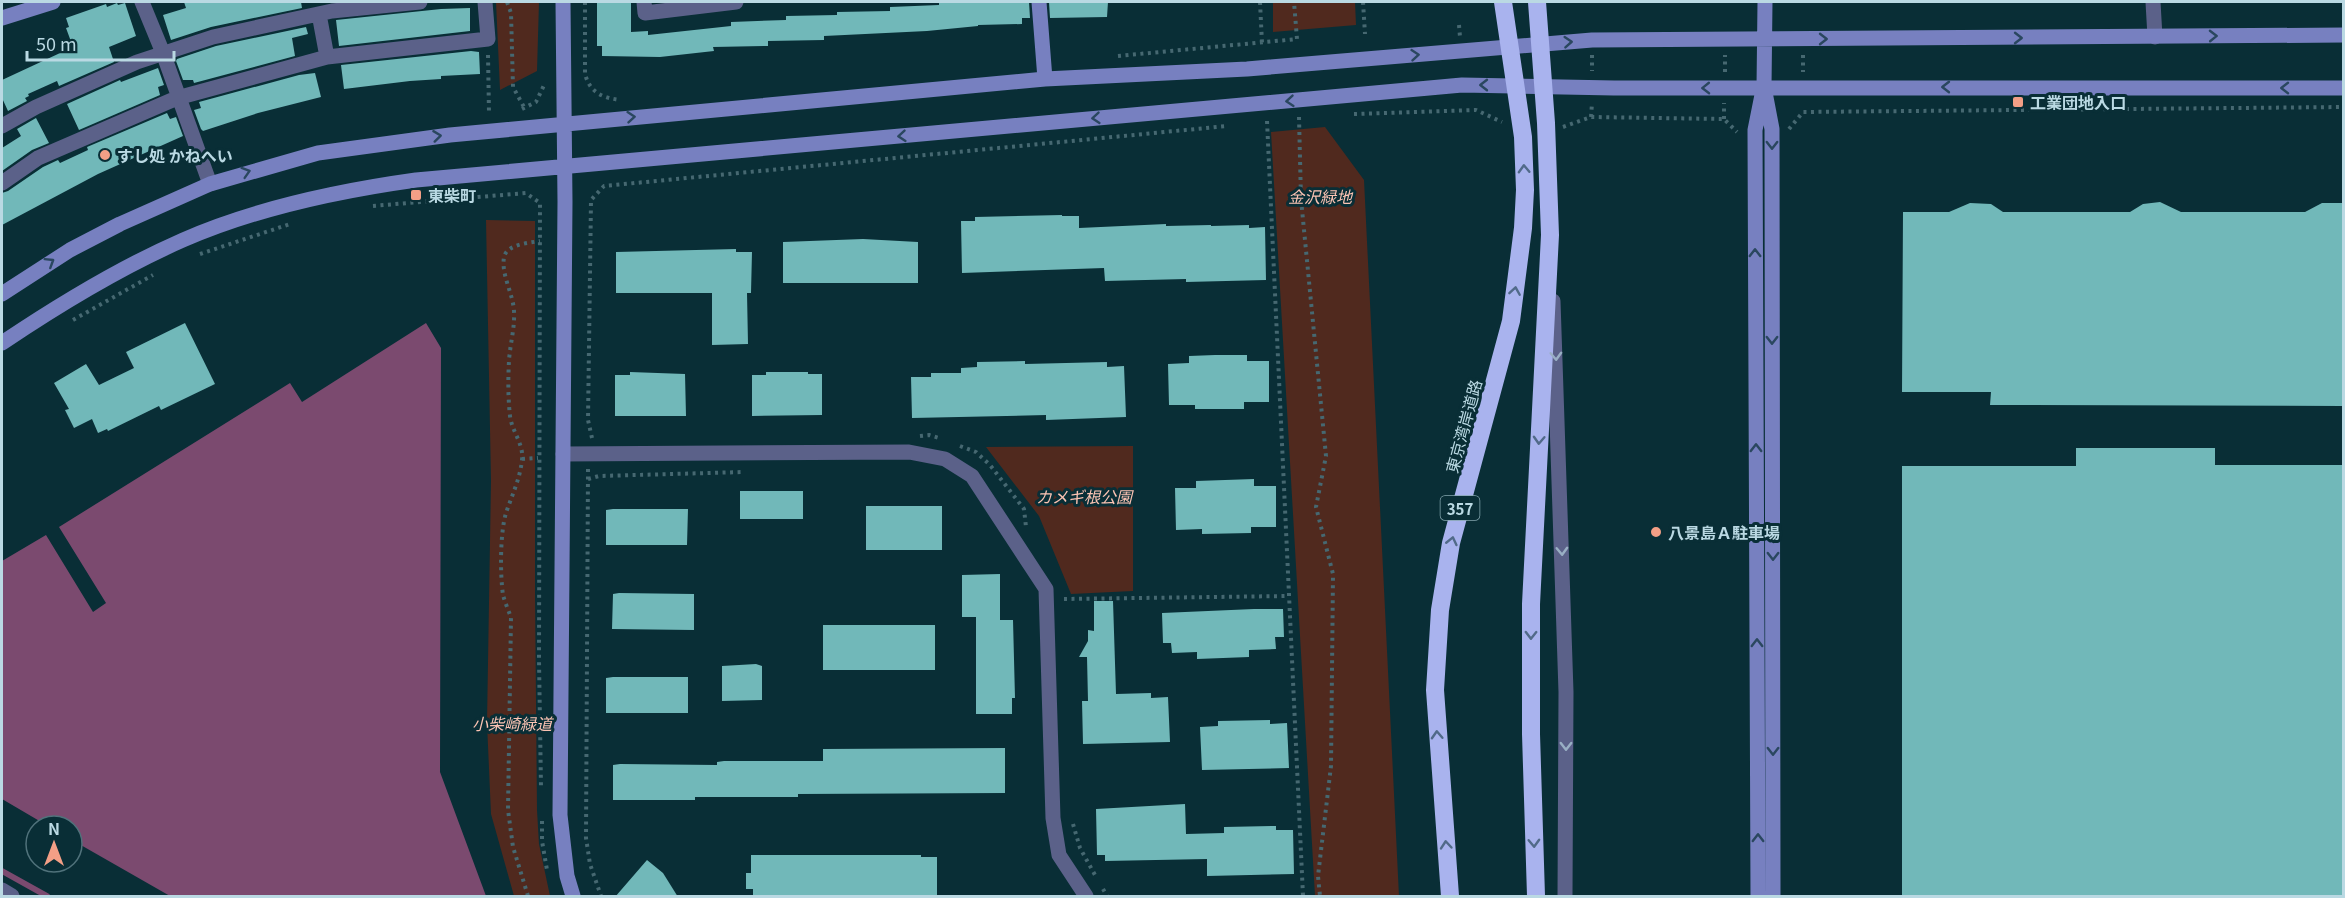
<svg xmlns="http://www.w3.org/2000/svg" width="2345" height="898" font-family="Georgia,'Noto Sans JP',serif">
<rect width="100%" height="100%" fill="#092e36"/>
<path fill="#50291e" d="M496,2H539L537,71L500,90Z
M1273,2H1355L1356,25L1273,32Z
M1325,127L1364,180L1399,896H1315L1271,132Z
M486,220L535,221V592L537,810L539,844L550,896H514L491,814L487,723L491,481Z
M1133,446V591L1071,594L1039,516L986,447Z"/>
<path fill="#7b4a6f" d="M426,323L441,348L440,772L486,896H170L72,840V826H48L2,799V561L46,535L93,612L106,603L59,527L290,383L302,402Z"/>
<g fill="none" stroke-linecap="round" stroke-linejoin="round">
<path stroke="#7b4a6f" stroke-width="6" d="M2,871L47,896"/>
</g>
<path fill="#71b8b9" d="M184,2H301L302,8L211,27L171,40L163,15L186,8Z
M597,2H631V32L648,31V35L731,26V22L786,20V16L837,15V12L890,11V7L939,5V2H1029L1030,18H1022V24L978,25V26L927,31L824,36V40L768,41V46L713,47L714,51L660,57L602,56V46H597Z
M1049,2H1108L1107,17L1050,18Z
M117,3L118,5L125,3L136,36L109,47L114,62L59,86L57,81L28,94L29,96L25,98L27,101L8,111L2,98V80L73,47L66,28L69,27L66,18L106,4L107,7Z
M470,8V31L339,46L336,20L441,9Z
M306,27L308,34L292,38L295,56L194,83L193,80H183L176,61L177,59L216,46Z
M471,51L479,52L480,74L441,76V79L410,81L344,89L341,65Z
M158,68L164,85L158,87L160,95L79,130L67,104L120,80L121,82Z
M315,73L321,97L258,113L203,131L201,129L194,110L201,108L199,102L299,75Z
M167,113L170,119L176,117L183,136L98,174L2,225V193L8,191L43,167L58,160L60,163L88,150L87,147Z
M36,118L49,143L32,150L2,171V148L21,136L17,129Z
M2160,202L2181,212H2305L2322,203H2343V406L1990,405L1991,392H1902L1903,212H1949L1970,203L1991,204L2003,212H2130L2143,204Z
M1062,215V216H1079V228L1166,224V226L1211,225V226L1249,225V228L1265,227L1266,280L1186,282V279L1105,281L1104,268L962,273L961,221H975V217Z
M863,239L918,242V283H783V242Z
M736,249V252H752L751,293H747L748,344L712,345V293H616V252Z
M185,323L215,384L161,410L159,406L108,431L107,429L98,433L92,419L74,428L65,410L69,409L54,383L86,364L99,385L134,368L126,352Z
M1215,355H1247V361H1269V402H1244V409H1195V405H1169L1168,364L1189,363V356Z
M1025,361V364L1107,362V367L1124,366L1126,417L1046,420V415L912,418L911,377H931V373H961V368L977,367V362Z
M630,372L685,374L686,416H615V375H630Z
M766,372H808V374H822V415L752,416V375H766Z
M2076,448H2215V465H2343V897H1902V466H2076Z
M1254,479V486H1276V527H1251V533L1202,534V529L1176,530L1175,488H1196V481Z
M740,491H803V519H740Z
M866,506H942V550H866Z
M613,509H688L687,545H606V510Z
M1000,574V620H1013L1015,698H1012V714H976V617H962V575Z
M619,593L694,594V630L612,629L613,594Z
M1094,601H1113L1116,694L1151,693V698L1168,697L1170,742L1083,744L1082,701H1088L1087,657H1079L1088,641V630L1094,631Z
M1254,609H1283L1284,637H1275L1276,649L1249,650V657L1197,659V652L1172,653L1171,643H1163L1162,613Z
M823,625H935V670H823Z
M756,664L762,666V700L722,701V666Z
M613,677H688V713H606V678Z
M1270,720V724L1287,723L1289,768L1202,770L1200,727L1218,726V721Z
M1005,748V793L798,794V797H695V800H613V765L620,764L717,765V762L724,761H823V749Z
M1185,804L1186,834L1224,833V827L1276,826V830H1293L1294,874L1207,876V859L1105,861V855H1097L1096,809Z
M751,855H921V857H937V895H753V889H746V873H751Z
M647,860L663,873L678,897H615Z"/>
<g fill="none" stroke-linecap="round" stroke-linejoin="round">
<path stroke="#466871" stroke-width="4" stroke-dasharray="3 4.5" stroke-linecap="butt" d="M507,2L511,13L513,87L525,109
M585,2V74C590,93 603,98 621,100
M1260,2L1262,43
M1363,2L1365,34
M1459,25L1460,37
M488,55L489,113
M1592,55V71
M1803,55V72
M1118,56L1297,39L1294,2
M1725,72V55
M522,109L536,102L545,83
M1354,114L1476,110L1502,122
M1299,117L1301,199L1326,456L1316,507L1333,574L1331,766L1318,876L1320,896
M1591,117L1592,103
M1724,119V103
M1267,121L1303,896
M1563,127L1591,117L1724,119L1737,132
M1789,129L1803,112L2344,107
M373,206L526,193L540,203L539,660L541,787
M200,254L290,224
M73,320L153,275
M920,436L929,435L939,438
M592,438L588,420L591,200L604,186L1227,126
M960,446L976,452L990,465L1024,509L1026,527
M522,459L538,458
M588,469L586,838L590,864L601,896
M588,479L599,476L745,472
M1064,599L1287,596
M542,821V841L547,870
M1073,824L1080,848L1095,875
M1103,889L1107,896
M528,896L513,847L508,810L511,617C508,610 505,602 503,595C500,574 500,533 506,513C512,495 520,479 522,460C524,444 512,432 510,416C508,398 508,379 509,361C510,344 515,328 514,311C513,293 501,275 504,257C507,244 529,243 540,241"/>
<path stroke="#5b6189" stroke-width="15" d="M142,2L163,53L210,184
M644,2L645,13L736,2
M2153,2L2155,37
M319,14L327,57
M2,126L36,107L137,62L213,37L332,11L420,2
M2,183L38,158L177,98L327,57L488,39L485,2
M1553,301L1566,692L1565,896
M563,454L909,452L945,459L972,476L1046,589L1053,818L1059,855L1086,896
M2,890L12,896"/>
<path stroke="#7780c0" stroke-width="15" d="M563,2L565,202L560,815L567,876L573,896
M1039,2L1045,79
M1765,2L1764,87L1772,129L1773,896
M2,18L53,2
M2,294L70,250L120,224L210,184L318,153L450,135L1045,79L1247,69L1592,40L2344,35
M2,343C60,304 119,268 183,240C256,208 337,191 416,180L1462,85L1614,88H2344
M1758,896L1755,130L1762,95"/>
<path stroke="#a9b3ee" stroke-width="18" d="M1450,896L1435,690L1440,610L1451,543L1511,321L1523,228L1525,190L1523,137L1503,2
M1536,896L1531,734V604L1550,235L1546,123L1537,2"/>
</g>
<defs><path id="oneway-chevron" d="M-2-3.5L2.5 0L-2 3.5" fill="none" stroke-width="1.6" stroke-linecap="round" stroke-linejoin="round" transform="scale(1.5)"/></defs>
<g stroke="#2a475f">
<use href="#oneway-chevron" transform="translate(2213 36) rotate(-1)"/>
<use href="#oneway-chevron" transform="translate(2018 38)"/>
<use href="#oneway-chevron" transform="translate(1823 39)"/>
<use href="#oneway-chevron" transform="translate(1568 42) rotate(-4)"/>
<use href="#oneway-chevron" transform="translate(1415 55) rotate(-5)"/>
<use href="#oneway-chevron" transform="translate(1484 85) rotate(-180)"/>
<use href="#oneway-chevron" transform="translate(1946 87) rotate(180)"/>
<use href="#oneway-chevron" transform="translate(1706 88) rotate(179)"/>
<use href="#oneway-chevron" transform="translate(2285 88) rotate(-180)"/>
<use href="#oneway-chevron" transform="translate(1290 101) rotate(175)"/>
<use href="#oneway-chevron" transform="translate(631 117) rotate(-5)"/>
<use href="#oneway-chevron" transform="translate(1096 118) rotate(175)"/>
<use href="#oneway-chevron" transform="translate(437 136) rotate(-7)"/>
<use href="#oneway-chevron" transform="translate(902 136) rotate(175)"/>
<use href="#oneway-chevron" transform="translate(1772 145) rotate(90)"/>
<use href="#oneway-chevron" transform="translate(246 172) rotate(-17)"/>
<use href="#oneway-chevron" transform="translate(1755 253) rotate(-90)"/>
<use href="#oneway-chevron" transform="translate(50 262) rotate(-32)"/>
<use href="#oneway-chevron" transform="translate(1772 340) rotate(90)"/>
<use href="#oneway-chevron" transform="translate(1756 448) rotate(-90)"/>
<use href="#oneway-chevron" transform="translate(1773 556) rotate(90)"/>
<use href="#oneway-chevron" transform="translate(1757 643) rotate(-90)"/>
<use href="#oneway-chevron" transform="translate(1773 751) rotate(90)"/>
<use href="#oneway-chevron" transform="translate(1758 838) rotate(-90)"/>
</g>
<g stroke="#516a89">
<use href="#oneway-chevron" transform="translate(1524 169) rotate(-92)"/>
<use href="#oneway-chevron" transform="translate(1515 291) rotate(-81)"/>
<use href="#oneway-chevron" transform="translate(1539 440) rotate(93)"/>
<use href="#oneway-chevron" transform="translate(1452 541) rotate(-77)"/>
<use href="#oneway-chevron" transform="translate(1531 635) rotate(91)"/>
<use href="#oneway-chevron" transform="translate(1437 735) rotate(-93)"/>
<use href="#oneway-chevron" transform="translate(1534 843) rotate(88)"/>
<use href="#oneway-chevron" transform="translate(1446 845) rotate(-95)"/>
</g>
<g stroke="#99afc4">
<use href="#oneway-chevron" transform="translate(1556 356) rotate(88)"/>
<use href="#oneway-chevron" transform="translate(1562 551) rotate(88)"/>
<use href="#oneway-chevron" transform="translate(1566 746) rotate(90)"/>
</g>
<g fill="#f39f86" stroke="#092e36" stroke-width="2">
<rect x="2012" y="96" width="12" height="12" rx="3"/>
<circle cx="105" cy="155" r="6"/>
<rect x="410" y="189" width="12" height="12" rx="3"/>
<circle cx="1656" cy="532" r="6"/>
</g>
<g text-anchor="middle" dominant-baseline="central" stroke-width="6" stroke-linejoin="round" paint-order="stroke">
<rect fill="#092e36" stroke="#85a6af" stroke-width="1.5" x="1440.5" y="496" width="39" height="24" rx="4.5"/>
<g font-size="15" font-weight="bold" fill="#bad9e3">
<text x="1460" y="508">357</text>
</g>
<g font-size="16" font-weight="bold" fill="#bad9e3" stroke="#092e36" text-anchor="start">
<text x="2030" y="102">工業団地入口</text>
<text x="117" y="155">すし処 かねへい</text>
<text x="428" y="195">東柴町</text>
<text x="1668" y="532">八景島Ａ駐車場</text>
</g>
<g font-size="16" font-style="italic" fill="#fbc3b3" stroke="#092e36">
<text x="1320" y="196">金沢緑地</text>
<text x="1084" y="496">カメギ根公園</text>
<text x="512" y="723">小柴崎緑道</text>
</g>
<g font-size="16" fill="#bad9e3" stroke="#092e36">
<text transform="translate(1463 426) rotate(-75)">東京湾岸道路</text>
</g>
</g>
<rect width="2345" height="898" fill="none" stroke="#bad9e3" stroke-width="6"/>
<g transform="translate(54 844)"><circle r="28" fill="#092e36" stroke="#50727b" stroke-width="1.5"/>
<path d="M0-4.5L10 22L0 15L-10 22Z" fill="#f39f86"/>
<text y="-9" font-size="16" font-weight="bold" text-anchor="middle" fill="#bad9e3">N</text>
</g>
<path d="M27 51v9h147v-9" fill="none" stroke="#bad9e3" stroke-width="3"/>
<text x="36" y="51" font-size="18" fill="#bad9e3" stroke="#092e36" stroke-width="4.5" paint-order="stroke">50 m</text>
</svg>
